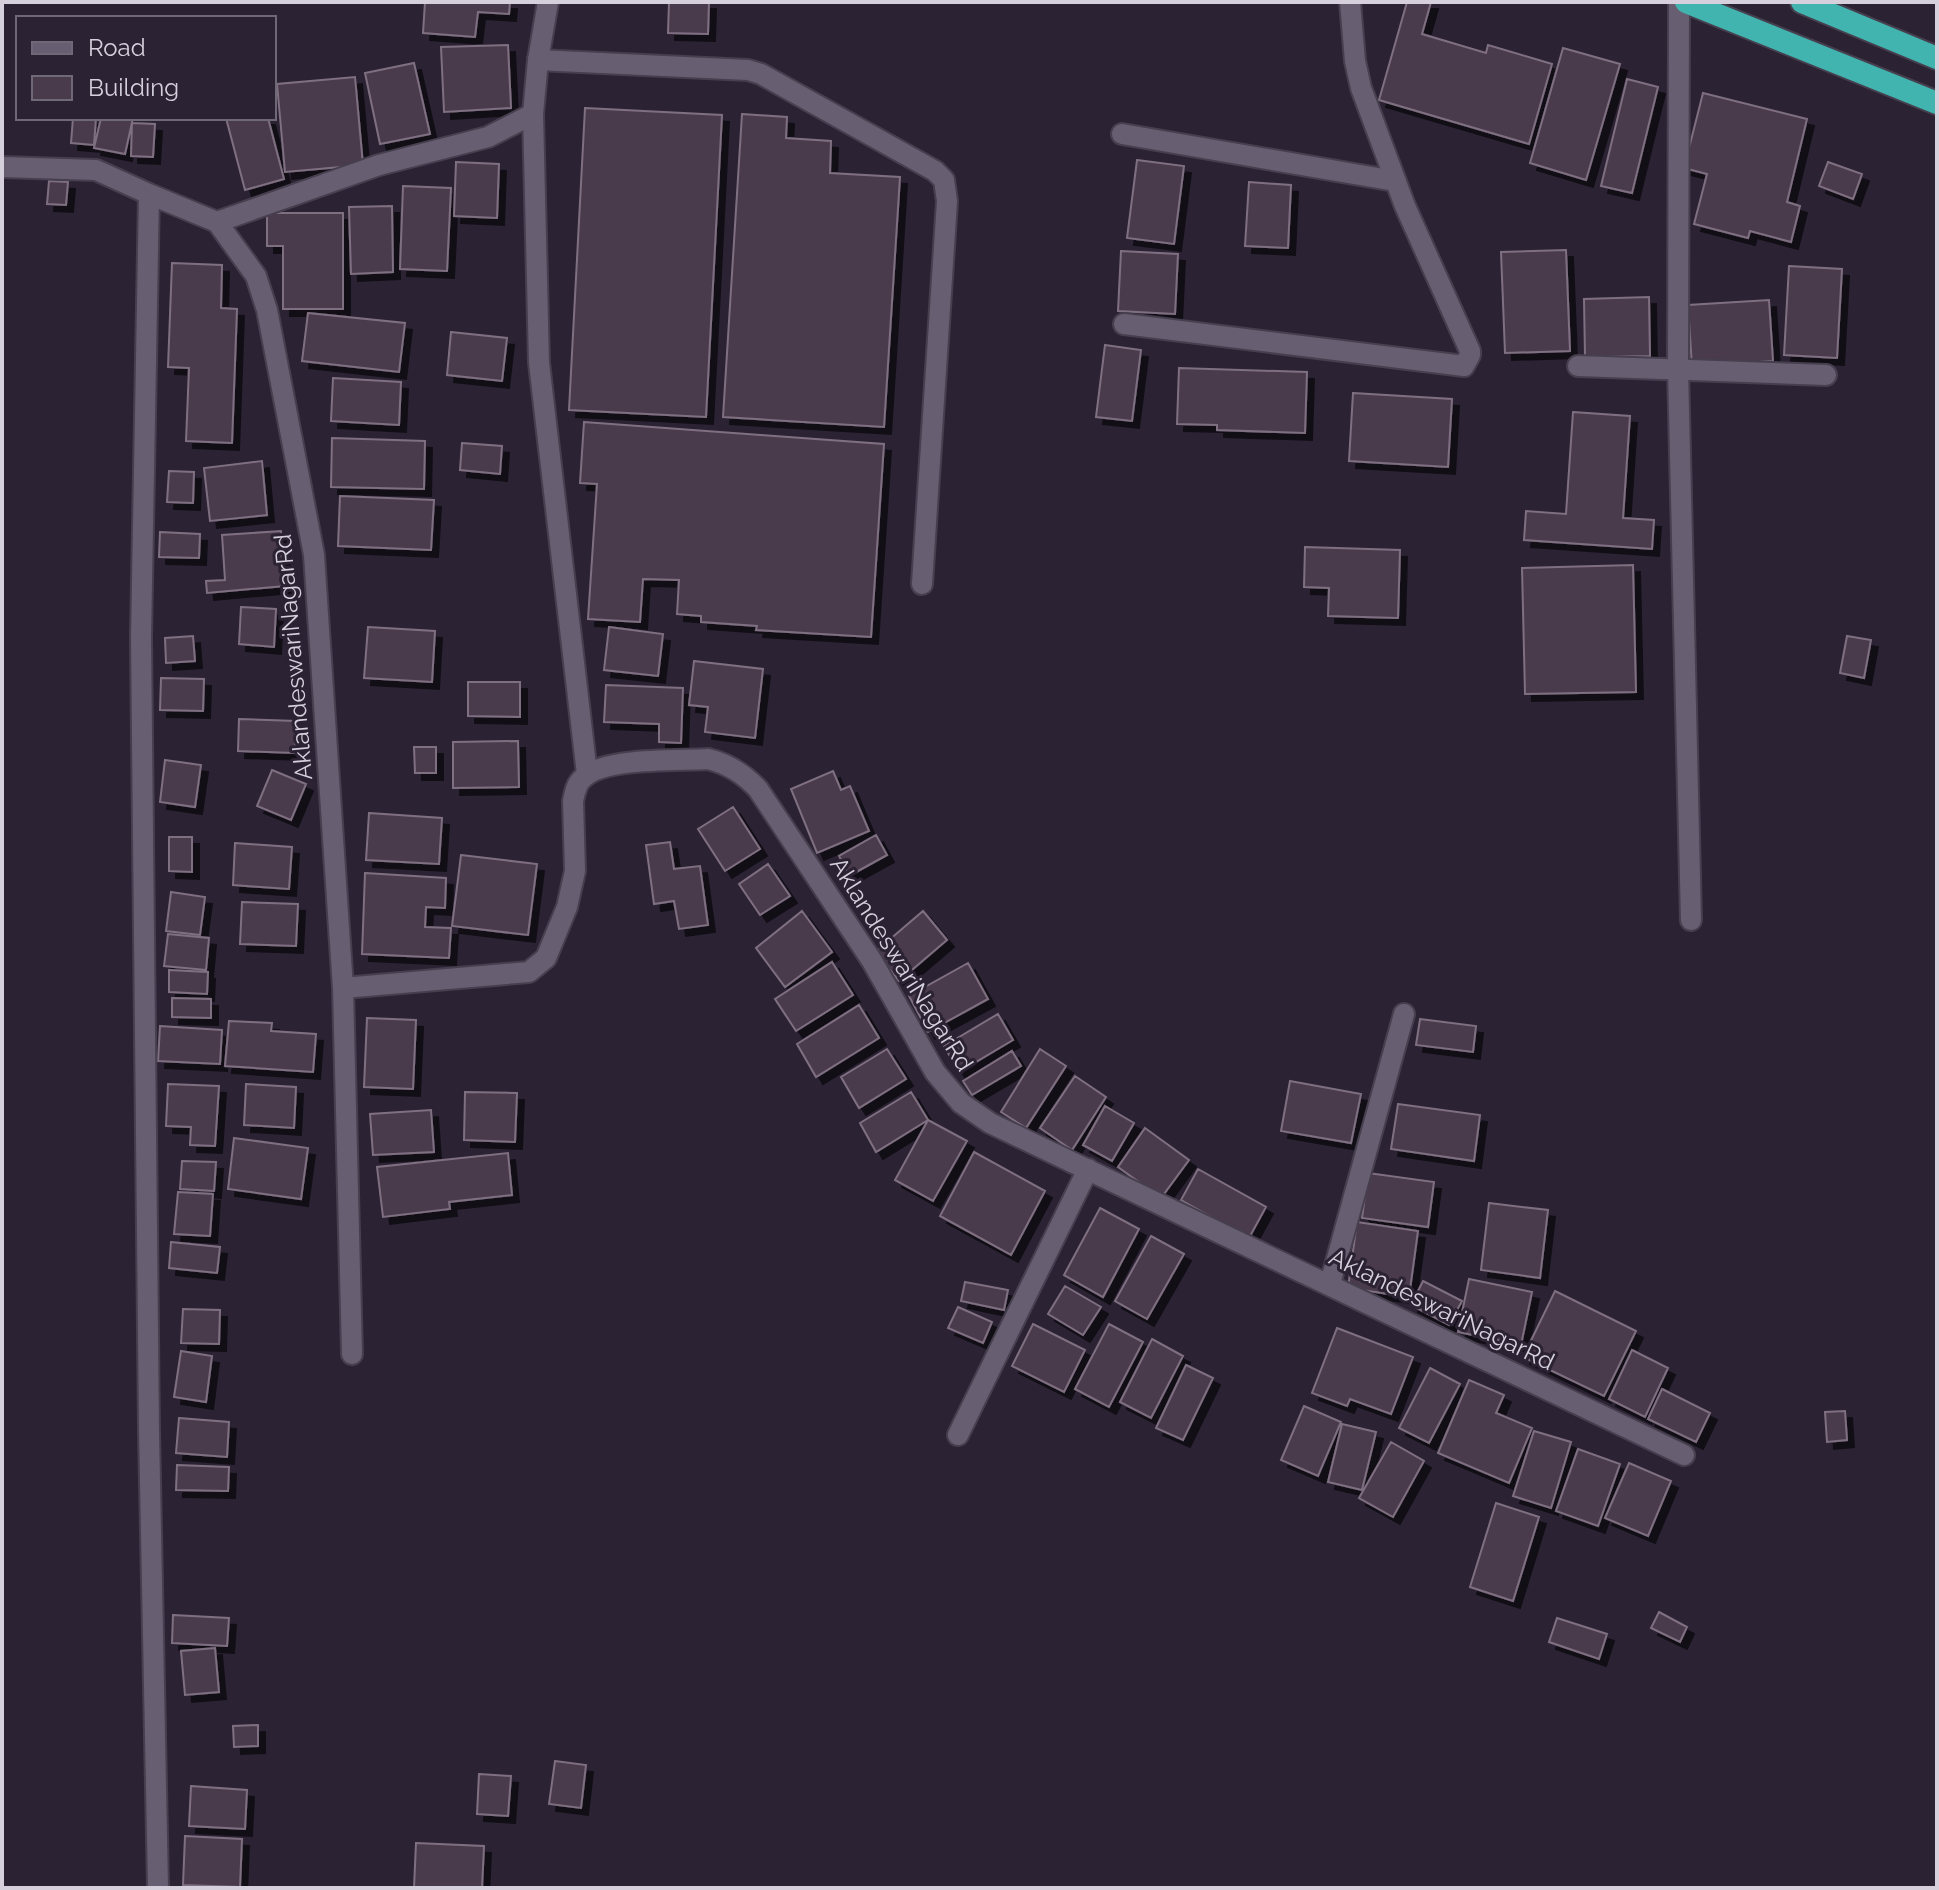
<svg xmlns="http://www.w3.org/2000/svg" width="1939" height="1890" font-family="Raleway,sans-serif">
<defs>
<filter id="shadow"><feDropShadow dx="7" dy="7" stdDeviation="0" flood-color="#0009"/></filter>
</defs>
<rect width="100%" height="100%" fill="#2b2234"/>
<path fill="#4a3b4c" stroke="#7f6f81" stroke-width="2" filter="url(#shadow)" d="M425,2H510L509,14L478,12L475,37L423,33Z
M669,2H709L708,34L668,33Z
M1407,2H1431L1422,34L1486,53L1488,45L1552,64L1529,144L1379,100Z
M508,45L511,108L444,112L441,47Z
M1563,48L1620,64L1586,180L1530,163Z
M414,63L430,134L380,144L365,73Z
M355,77L363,165L285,172L277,84Z
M1627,79L1658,87L1632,193L1601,186Z
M1703,93L1807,119L1787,202L1800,206L1791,242L1750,231L1748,238L1694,224L1707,174L1684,168Z
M585,108L722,115L706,417L569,410Z
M742,114L787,117L786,138L831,141L830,173L900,177L884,427L723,417Z
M73,118H96L94,145L71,143Z
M101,118H133L125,154L94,148Z
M226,118H268L284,179L245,190Z
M132,123L155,124L153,157L131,156Z
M1137,160L1184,166L1174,244L1127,238Z
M456,162L499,164L497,218L454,216Z
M1828,162L1862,174L1853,199L1819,186Z
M49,181L68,182L66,205L47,204Z
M1249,182L1291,185L1288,248L1245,246Z
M403,186L451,188L447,271L400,269Z
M392,206L393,272L351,274L349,207Z
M267,213H343V309H283V246H267Z
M1566,250L1570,351L1505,353L1501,252Z
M1121,251L1178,254L1175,314L1118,311Z
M172,263L222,265L221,308L237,309L232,443L186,441L189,368L168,367Z
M1789,266L1842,269L1837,358L1784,355Z
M1649,297L1650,356L1585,357L1584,299Z
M1769,300L1773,361L1692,367L1688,305Z
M308,313L405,323L399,372L302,361Z
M451,332L507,338L502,381L447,375Z
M1105,345L1141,350L1132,421L1096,417Z
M1179,368L1307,372L1305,433L1217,430V425L1177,424Z
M333,378L401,382L399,425L331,421Z
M1353,393L1452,399L1448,467L1349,461Z
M1573,412L1630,416L1623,518L1654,520L1652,549L1524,540L1526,511L1566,514Z
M584,422L884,444L871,637L756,630L757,626L701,622V616L677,614L679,580L643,579L640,622L588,619L597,484L580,483Z
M332,438L425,441L424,489L331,487Z
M462,443L502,446L500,474L460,470Z
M262,461L267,515L210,521L204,468Z
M169,471L194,472L193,503L167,502Z
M340,496L434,500L431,550L338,546Z
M281,531L285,586L207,593L206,581L225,580L222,535Z
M160,532L200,534L199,558L159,557Z
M1305,547L1400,550L1398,618L1328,616L1329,588L1304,587Z
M1633,565L1636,692L1525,694L1522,568Z
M241,607L276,609L274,647L239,644Z
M368,627L435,631L432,682L364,678Z
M609,627L663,634L658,676L604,670Z
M193,636L195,661L166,663L165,638Z
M1847,636L1871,640L1864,678L1840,673Z
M694,661L763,669L755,738L705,732L708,707L689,705Z
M161,678L204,679L203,711L160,710Z
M468,682H520V717L468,716Z
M606,685L683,688L681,743L659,742V724L604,722Z
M239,719L296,721L295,753L238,751Z
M518,741L519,787L453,788V742Z
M414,747H436V773H415Z
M165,760L201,765L195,807L160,802Z
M272,770L306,784L291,820L257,806Z
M833,771L841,790L850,786L869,831L817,853L791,789Z
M733,807L760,849L725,871L698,829Z
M369,813L442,818L439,864L366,860Z
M876,835L887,855L849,876L839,856Z
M169,837H192V872L169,871Z
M670,842L674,869L700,866L708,925L679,929L674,901L654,904L646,845Z
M235,843L292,847L289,889L233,885Z
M461,855L537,864L528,935L452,926Z
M768,864L790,896L760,915L739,884Z
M365,873L446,878L445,908L426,907L425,927L451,928L449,958L362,954Z
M171,892L205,897L200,935L166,931Z
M242,902L298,904L296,946L240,944Z
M802,911L832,952L785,987L756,948Z
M923,911L947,940L899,981L875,952Z
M168,934L209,938L206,970L164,966Z
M832,962L853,995L796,1031L775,999Z
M968,963L988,999L928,1032L909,996Z
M169,970L208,972L207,994L169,992Z
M172,998L211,999V1018L172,1017Z
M859,1005L879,1038L816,1077L797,1044Z
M998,1014L1013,1040L959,1072L944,1046Z
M367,1018L416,1020L413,1089L364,1087Z
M1420,1019L1476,1026L1473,1052L1416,1045Z
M229,1021L272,1023L271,1031L316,1034L313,1072L225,1066Z
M160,1026L222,1030L220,1064L158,1061Z
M887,1049L906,1079L859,1108L841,1077Z
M1040,1049L1066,1066L1026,1128L1001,1112Z
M1012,1051L1021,1066L972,1095L963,1081Z
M1075,1076L1106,1097L1072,1150L1040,1128Z
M1290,1081L1361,1094L1351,1143L1281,1131Z
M168,1084L219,1086L215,1146L190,1145L191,1127L166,1126Z
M246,1084L296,1087L294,1128L244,1125Z
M465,1092L517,1093L515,1142L464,1140Z
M911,1092L928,1120L876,1152L860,1123Z
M1398,1104L1480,1115L1474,1161L1391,1149Z
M1105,1106L1134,1123L1112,1161L1083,1145Z
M431,1110L434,1152L373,1155L370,1114Z
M928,1120L967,1141L933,1201L895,1180Z
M1145,1128L1189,1160L1161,1198L1118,1167Z
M234,1138L308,1148L301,1199L228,1189Z
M974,1152L1045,1191L1011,1255L940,1216Z
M508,1153L512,1195L449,1202L450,1209L383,1217L377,1167Z
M182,1161L216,1162L214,1191L180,1189Z
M1198,1169L1266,1207L1249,1238L1181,1200Z
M1368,1173L1434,1182L1428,1227L1362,1218Z
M178,1192L213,1194L210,1236L174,1234Z
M1489,1203L1548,1210L1540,1278L1481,1270Z
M1100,1208L1139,1229L1103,1297L1064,1275Z
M1357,1222L1418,1231L1409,1297L1348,1288Z
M1151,1236L1184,1254L1147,1319L1115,1301Z
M171,1242L220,1247L217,1273L169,1268Z
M1469,1279L1532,1292L1521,1345L1458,1332Z
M1423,1281L1462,1301L1449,1325L1411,1305Z
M965,1282L1008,1290L1004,1310L961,1301Z
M1065,1286L1101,1307L1083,1335L1048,1314Z
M1555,1291L1636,1331L1604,1396L1523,1357Z
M958,1307L992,1322L983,1343L948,1328Z
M183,1309L220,1310L219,1344L181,1343Z
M1033,1324L1085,1350L1064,1392L1012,1366Z
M1109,1324L1143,1342L1109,1407L1075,1389Z
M1337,1328L1413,1357L1391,1414L1350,1399L1347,1406L1312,1393Z
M1152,1339L1183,1356L1151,1418L1120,1402Z
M1632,1350L1668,1368L1645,1417L1609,1399Z
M181,1351L212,1356L206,1402L174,1397Z
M1186,1365L1213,1378L1183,1440L1156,1428Z
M1430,1368L1460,1384L1429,1443L1399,1428Z
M1469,1380L1504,1395L1496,1413L1532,1428L1509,1483L1438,1453Z
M1662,1389L1710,1413L1696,1442L1648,1419Z
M1304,1406L1341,1422L1318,1476L1281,1460Z
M1845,1411L1847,1440L1827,1442L1825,1412Z
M179,1418L229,1422L227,1457L176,1453Z
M1342,1424L1376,1432L1362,1490L1328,1482Z
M1534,1431L1571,1442L1551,1508L1513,1496Z
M1391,1442L1424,1461L1393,1517L1359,1498Z
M1578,1449L1620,1464L1598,1526L1556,1511Z
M1629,1463L1671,1481L1648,1536L1605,1518Z
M177,1465L229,1467L228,1491L176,1490Z
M1496,1503L1539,1517L1513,1601L1470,1587Z
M1659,1612L1687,1627L1680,1642L1651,1628Z
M173,1615L229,1618L227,1646L172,1643Z
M1557,1618L1607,1634L1599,1659L1549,1642Z
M215,1648L219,1692L185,1695L181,1651Z
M258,1725V1746L234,1747L233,1726Z
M555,1761L586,1765L581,1808L549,1804Z
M479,1774L511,1776L508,1816L477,1814Z
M191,1786L247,1790L245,1829L189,1826Z
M185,1836L242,1839L240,1887L183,1885Z
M416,1843L484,1846L482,1888H414Z"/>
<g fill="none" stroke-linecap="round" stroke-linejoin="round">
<defs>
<path id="service" d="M538,60L748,70L761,74L935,171L944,180L947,201L922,584"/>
<path id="minor" d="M1679,2L1678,369L1691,920
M533,114L539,363L587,774
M1122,134L1395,181
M2,167L96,170L149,194L141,637L149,1431L158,1888
M149,194L217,222L256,276L267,310L314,555L343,988L352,1354
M217,222L379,165L488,137L533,114L538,60L548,2
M1124,324L1464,366L1470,355V351L1405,206L1361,88L1355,61L1350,2
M1578,366L1826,375
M343,988L529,972L546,958L567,907L575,871L573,801C575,792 576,784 583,778C604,757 678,761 708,759C729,764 744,774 758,789L872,961L935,1072L961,1103L990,1123L1684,1455
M1330,1284L1404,1014
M958,1435L1088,1169"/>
<path id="trunk" d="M1686,2L1937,103
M1802,2L1937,58"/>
</defs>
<use href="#service" stroke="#463f4e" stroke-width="24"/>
<use href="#minor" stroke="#463f4e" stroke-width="24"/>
<use href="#trunk" stroke="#463f4e" stroke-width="26"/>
<use href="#service" stroke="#675e72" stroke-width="20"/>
<use href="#minor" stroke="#675e72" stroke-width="20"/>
<use href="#trunk" stroke="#42b4b0" stroke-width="22"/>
</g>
<g text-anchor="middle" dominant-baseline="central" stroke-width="6" stroke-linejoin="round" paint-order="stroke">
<g font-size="24" fill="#d5d0dc" stroke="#2b2234">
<text transform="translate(293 657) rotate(-95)">AklandeswariNagarRd</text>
<text transform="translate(902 964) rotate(58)">AklandeswariNagarRd</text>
<text transform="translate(1442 1309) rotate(26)">AklandeswariNagarRd</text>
</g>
</g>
<rect width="1939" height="1890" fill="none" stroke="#d5d0dc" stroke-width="8"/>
<rect x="16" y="16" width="260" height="104" fill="#2b2234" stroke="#6f6877" stroke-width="2"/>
<rect x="32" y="42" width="40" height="12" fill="#675e72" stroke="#6f6877" stroke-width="2"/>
<text x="88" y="56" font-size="24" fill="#d5d0dc">Road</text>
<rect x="32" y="76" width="40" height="24" fill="#4a3b4c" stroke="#6f6877" stroke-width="2"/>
<text x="88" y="96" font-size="24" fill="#d5d0dc">Building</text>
</svg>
